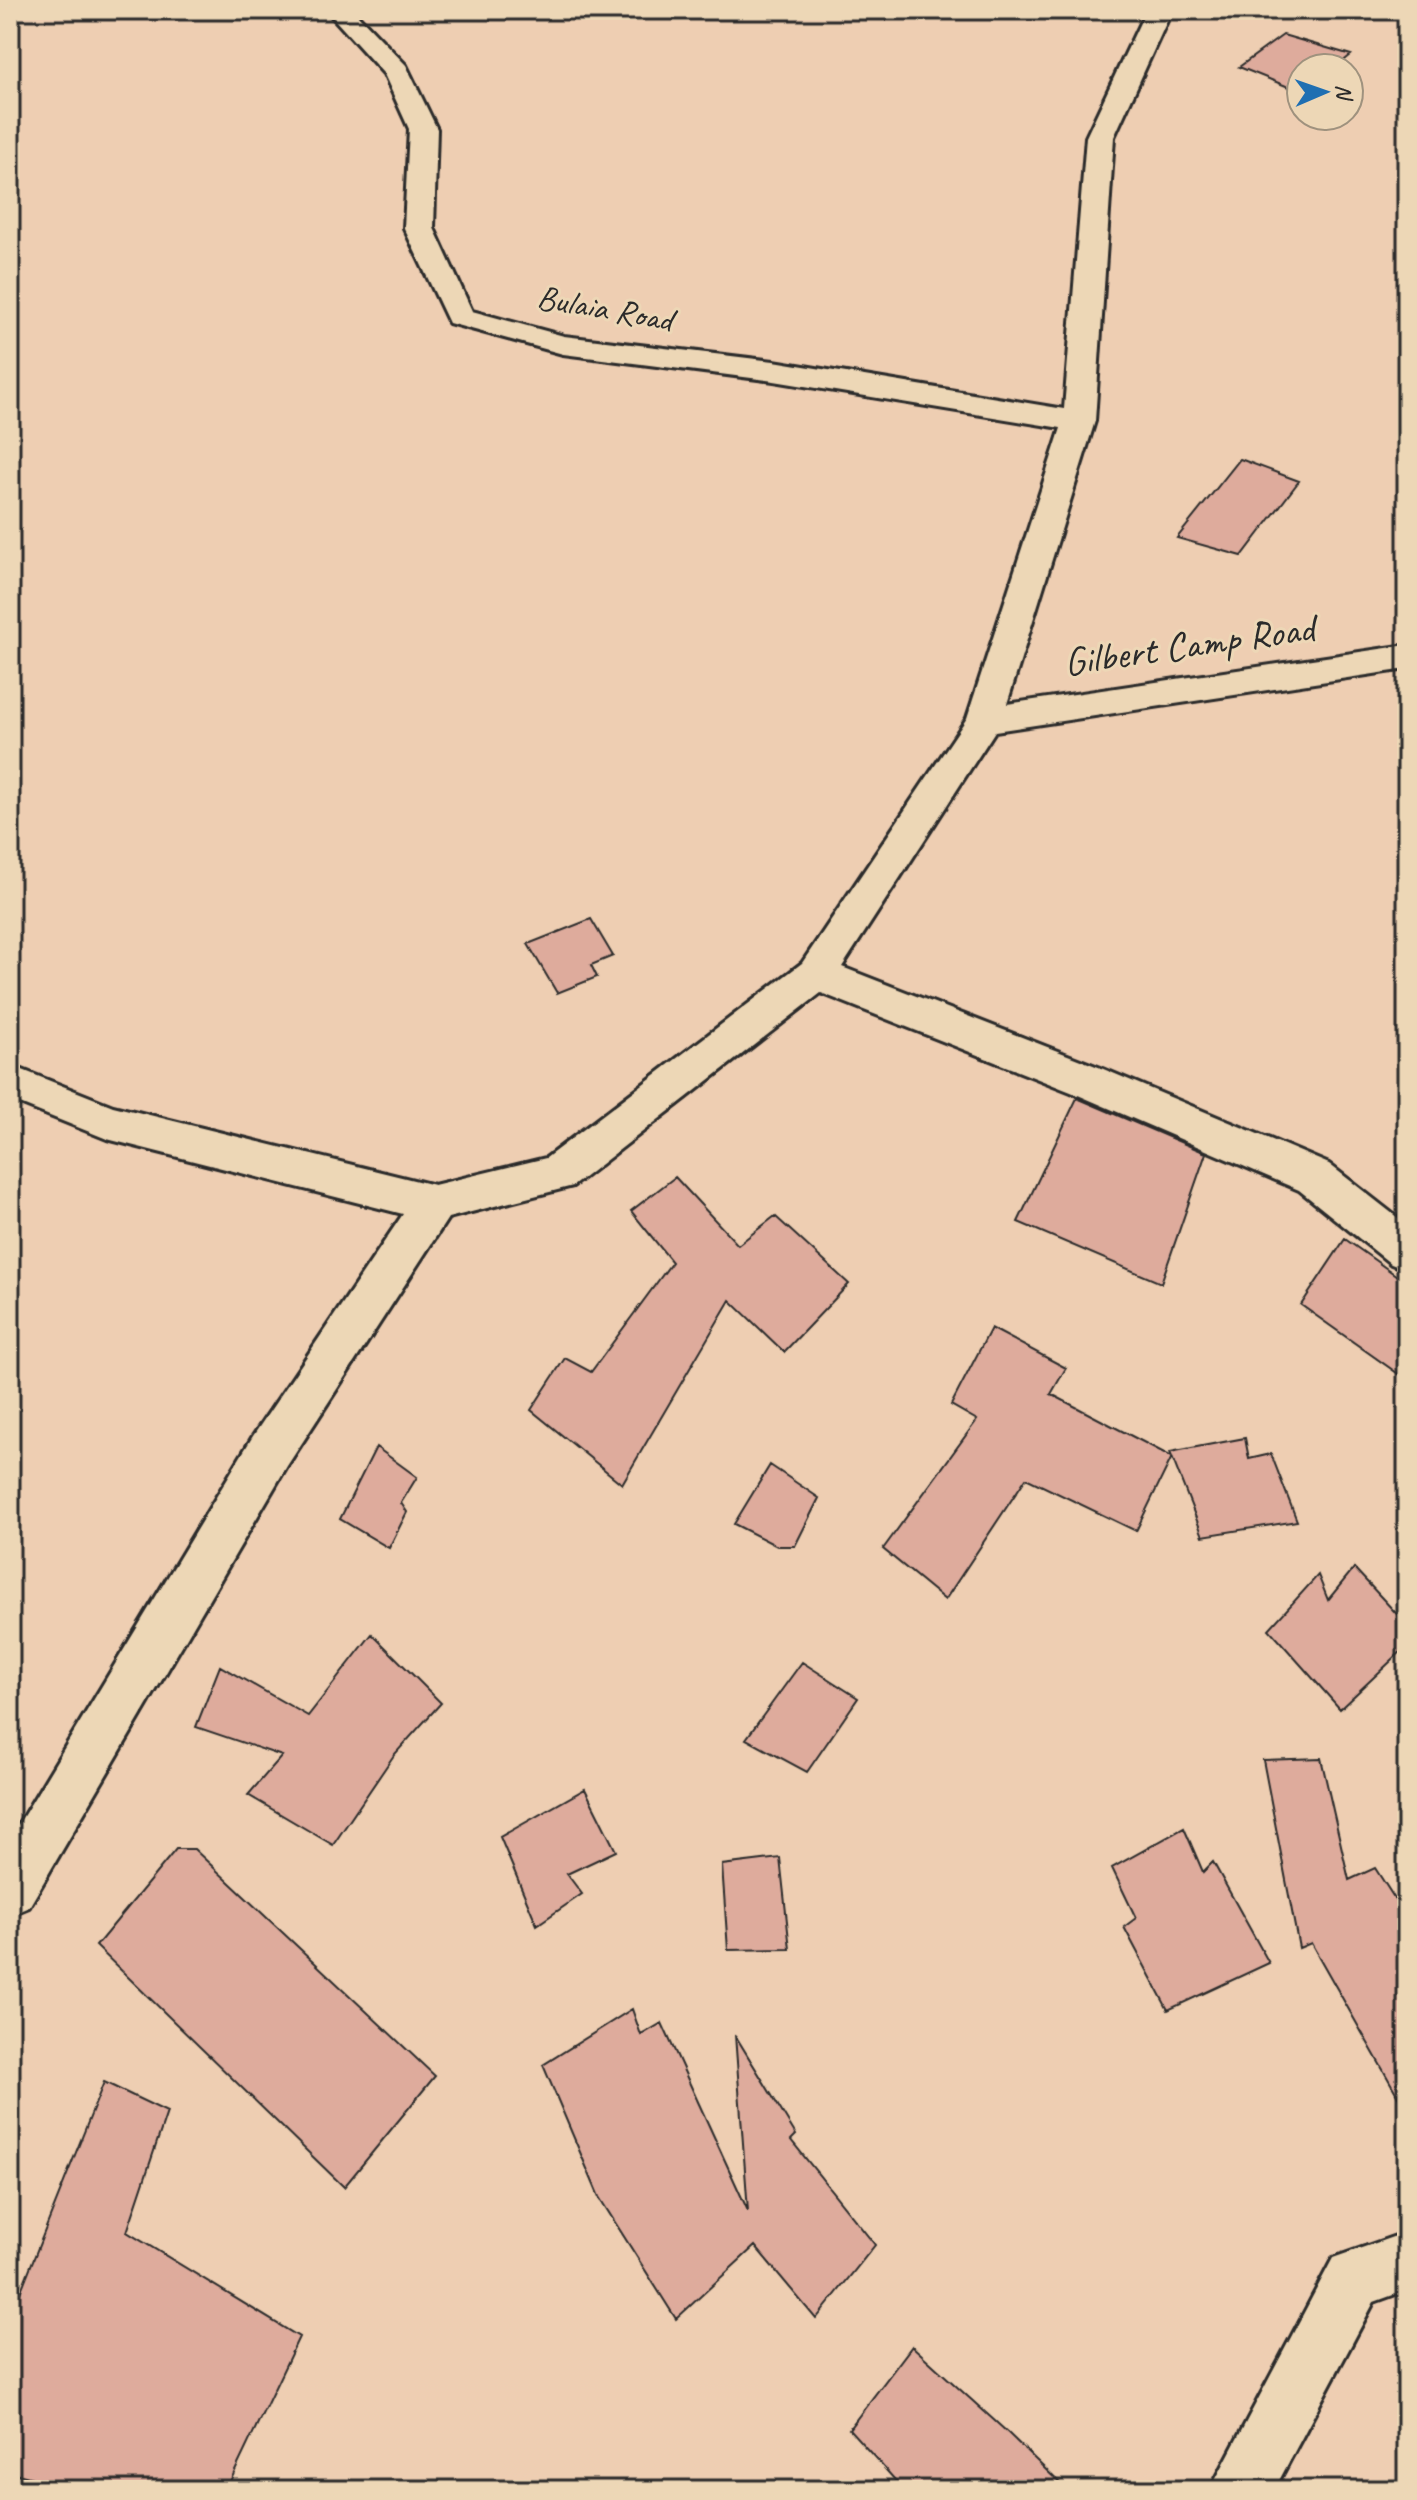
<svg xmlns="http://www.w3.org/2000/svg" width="1417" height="2500" font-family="Caveat,sans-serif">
<rect width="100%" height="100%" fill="#eeceb2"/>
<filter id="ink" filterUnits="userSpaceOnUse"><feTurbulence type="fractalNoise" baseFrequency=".0125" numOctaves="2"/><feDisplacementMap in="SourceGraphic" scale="16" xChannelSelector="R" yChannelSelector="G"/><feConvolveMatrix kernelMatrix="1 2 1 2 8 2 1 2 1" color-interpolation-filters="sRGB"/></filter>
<g filter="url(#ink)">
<path fill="#deab9c" stroke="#2b2b2b" stroke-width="2" d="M1283,35L1351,55L1335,68H1301V92L1239,67Z
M1240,459L1299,481L1242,556L1177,538Z
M591,919L613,956L591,965L597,977L557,993L528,944Z
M1077,1098L1206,1153L1161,1283L1018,1222Z
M675,1177L738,1245L775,1216L849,1284L784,1352L730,1300L622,1484L531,1410L565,1358L591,1372L672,1262L631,1211Z
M1345,1239L1407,1283V1380L1301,1305Z
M991,1328L1066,1368L1051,1394L1172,1457L1136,1531L1026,1478L945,1600L883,1549L977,1420L951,1405Z
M1245,1438L1249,1459L1271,1454L1297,1521L1203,1536L1170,1452Z
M376,1447L417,1477L401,1503L407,1512L389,1548L340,1519Z
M770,1465L819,1498L795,1546H777L734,1524Z
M1354,1568L1407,1625V1646L1340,1709L1269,1629L1318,1575L1328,1600Z
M372,1634L441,1703L394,1755L333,1845L248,1795L282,1756L196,1727L220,1666L308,1716Z
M802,1662L858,1698L807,1772L746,1739Z
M1321,1758L1349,1880L1375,1868L1407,1918V2112L1311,1943L1299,1948L1263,1760Z
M585,1789L616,1851L567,1874L582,1894L537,1925L500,1837Z
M1184,1828L1203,1872L1213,1862L1269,1963L1168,2010L1124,1927L1136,1918L1112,1868Z
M176,1849H194L435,2076L344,2187L96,1946Z
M780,1858L790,1949L728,1950L722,1865Z
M632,2009L641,2035L662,2023L748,2211L735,2035L796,2135L791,2140L875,2245L816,2319L755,2246L676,2319L599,2197L543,2065Z
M104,2082L167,2112L127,2232L299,2337L226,2490H78L10,2472V2318Z
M912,2346L1007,2432L1067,2490H904L849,2429Z"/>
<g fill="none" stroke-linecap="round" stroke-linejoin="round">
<defs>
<path id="street" d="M326,10H353L406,65L437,129L434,228L472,311L564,336L774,361L1064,409L1086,137L1146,10H1172L1114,137L1095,421L1007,704L1407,645V669L995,731L842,967L1101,1068L1329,1164L1407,1225V1270L1391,1264L1299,1190L1071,1092L821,993L573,1186L448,1218L287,1466L29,1907L10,1915V1838L253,1436L403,1214L107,1139L10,1100V1065L113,1106L434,1185L546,1158L802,963L967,718L1061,428L774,381L563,354L449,323L404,228L409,129L384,74Z
M1407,2232V2290L1374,2302L1274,2490H1210L1333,2258Z"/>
</defs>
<use href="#street" stroke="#2b2b2b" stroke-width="6"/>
<use href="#street" fill="#edd7b6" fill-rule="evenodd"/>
</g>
</g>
<g text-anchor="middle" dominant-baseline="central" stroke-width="6" stroke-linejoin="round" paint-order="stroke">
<g font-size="34" fill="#2b2b2b" stroke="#edd7b6">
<text transform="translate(605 308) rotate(10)">Bulaia Road</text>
</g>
<g font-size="40" fill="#2b2b2b" stroke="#edd7b6">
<text transform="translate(1189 645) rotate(-8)">Gilbert Camp Road</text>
</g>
</g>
<rect width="1417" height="2500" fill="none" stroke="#edd7b6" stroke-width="40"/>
<rect x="20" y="20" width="1377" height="2460" fill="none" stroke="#2b2b2b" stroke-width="3" filter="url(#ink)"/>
<g transform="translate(1325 92) rotate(88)"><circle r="38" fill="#edd7b6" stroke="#9f927e" stroke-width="2"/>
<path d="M0-6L14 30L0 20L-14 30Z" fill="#1f6fb2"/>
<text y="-12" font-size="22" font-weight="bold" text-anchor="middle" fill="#2b2b2b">N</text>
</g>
</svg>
